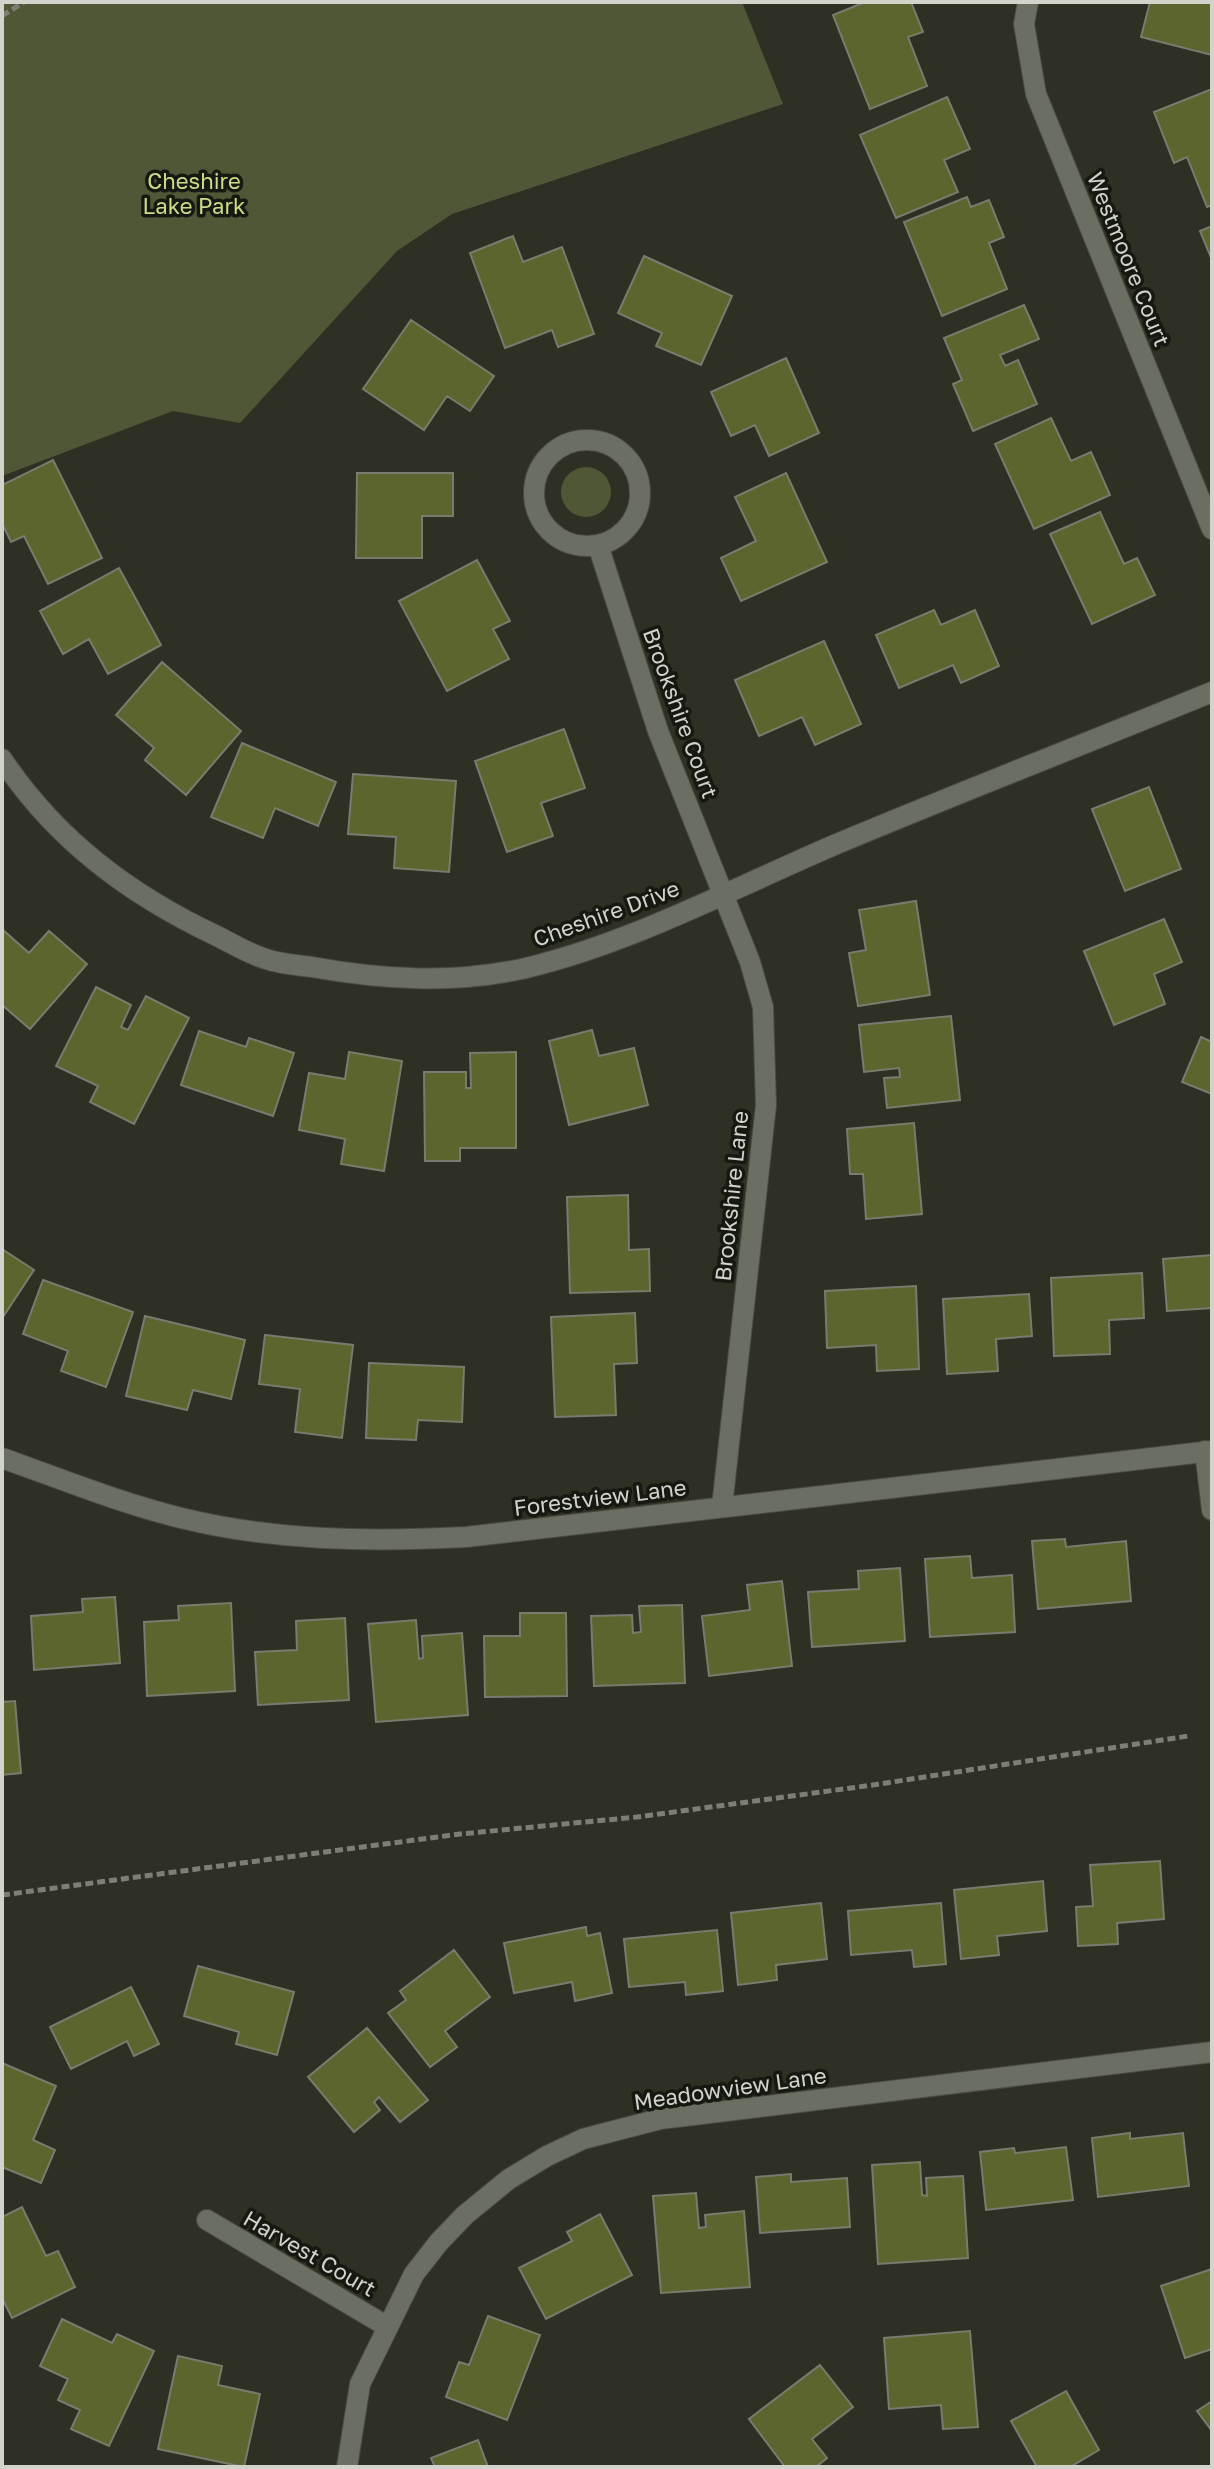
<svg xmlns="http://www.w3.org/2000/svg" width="1214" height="2469" font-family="'Golos Text',sans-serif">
<rect width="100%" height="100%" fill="#2e3024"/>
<path fill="#505737" d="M2,2H742L783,104L452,214L397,251L240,423L173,411L2,476Z
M561 492a25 25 0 1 1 50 0a25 25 0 1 1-50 0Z"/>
<path fill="#5b652d" stroke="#787c6e" stroke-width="2" d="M865,2H911L923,32L908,37L927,86L870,109L833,15Z
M1150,2H1212V55L1141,37Z
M1212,89V205L1207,207L1187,157L1174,163L1154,112Z
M947,97L970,149L944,160L958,192L896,218L860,135Z
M967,197L971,207L989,200L1004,237L989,243L1007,289L942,316L904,222Z
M1212,226V260L1200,231Z
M513,236L523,262L562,247L594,334L558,347L552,330L505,348L470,253Z
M644,256L732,296L701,365L656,346L662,333L618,313Z
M1024,305L1039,339L1000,355L1005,366L1018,360L1037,404L973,431L953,384L962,380L944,338Z
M411,320L494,376L470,411L447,396L424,430L363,389Z
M786,358L819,433L769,456L755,425L731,436L711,392Z
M1051,418L1071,461L1091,452L1110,495L1034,529L995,444Z
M53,460L102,558L48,584L24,536L11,542L2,523V485Z
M357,473H453V516H422V558H356Z
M786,473L827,562L741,601L721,558L756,541L735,497Z
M1100,512L1124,564L1137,558L1155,595L1092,624L1050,534Z
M477,560L510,621L493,629L509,659L447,691L399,601Z
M119,568L161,645L108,674L89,639L63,654L40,611Z
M934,610L941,625L975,610L999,666L961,683L953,665L899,688L876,635Z
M824,641L861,724L815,745L802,717L759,736L735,680Z
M162,662L241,731L186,795L145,760L154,748L116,715Z
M564,729L585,788L541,803L553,836L507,852L475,761Z
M242,743L336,782L318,826L275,808L263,838L211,817Z
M353,774L456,781L449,872L394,868L396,837L348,834Z
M1149,787L1181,869L1125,891L1092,809Z
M916,901L930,995L858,1006L849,953L866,950L859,910Z
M1164,919L1182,962L1154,974L1165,1004L1114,1025L1084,951Z
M2,929L29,953L49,931L87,964L30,1029L2,1005Z
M96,987L131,1005L121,1027L128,1030L146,996L189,1018L134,1124L90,1102L98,1086L56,1066Z
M951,1016L960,1100L887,1108L884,1078L900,1077L899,1068L864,1072L859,1025Z
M592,1030L599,1056L634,1048L648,1105L569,1125L549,1041Z
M199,1031L246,1047L249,1038L294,1053L273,1116L181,1085Z
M1201,1037L1212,1042V1094L1182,1082Z
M349,1052L402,1061L384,1171L341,1164L345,1139L299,1130L309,1073L345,1079Z
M516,1052V1148H460V1161H425L424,1072H466V1088H471L470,1053Z
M914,1123L922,1214L866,1219L863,1174H850L847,1129Z
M628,1195L629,1250L649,1249L650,1291L570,1293L567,1197Z
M2,1249L34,1270L3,1317L2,1316Z
M1212,1255V1308L1167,1311L1163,1259Z
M1142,1273L1144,1318L1109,1320L1110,1354L1054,1356L1051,1278Z
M43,1280L133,1312L106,1387L61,1371L68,1351L23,1334Z
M916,1286L919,1369L877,1371L876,1345L827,1348L825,1291Z
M1029,1294L1032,1336L996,1339L998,1371L947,1374L943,1299Z
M635,1313L637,1363L614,1364L616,1415L555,1417L551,1317Z
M145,1316L245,1340L231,1399L193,1390L187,1410L126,1396Z
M265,1335L353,1345L342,1438L295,1432L300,1389L259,1384Z
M369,1363L464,1367L462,1422L418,1420L416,1440L366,1438Z
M1065,1539L1066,1547L1126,1541L1131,1601L1038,1609L1032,1541Z
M970,1556L972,1578L1012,1575L1015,1632L930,1637L925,1559Z
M900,1568L905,1641L812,1647L808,1592L859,1589L858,1571Z
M782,1581L792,1666L709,1676L702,1616L750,1610L747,1585Z
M115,1597L120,1663L34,1670L31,1616L83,1612L82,1599Z
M231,1603L235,1691L147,1696L144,1622L179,1620L178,1606Z
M682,1605L685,1683L594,1686L591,1616L632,1615L633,1633L641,1632L639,1606Z
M520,1613H566L567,1696L485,1697L484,1636H520Z
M345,1618L349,1700L258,1705L255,1652L297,1650L296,1621Z
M416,1620L419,1659L423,1658L422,1636L462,1633L468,1715L376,1722L368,1624Z
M15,1701L21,1773L2,1775V1702Z
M1160,1861L1164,1919L1117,1923L1118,1944L1078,1946L1076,1907L1093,1906L1090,1865Z
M1043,1881L1047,1931L997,1936L999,1955L961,1959L954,1890Z
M821,1903L827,1959L776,1965L777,1980L738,1985L731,1913Z
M941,1903L946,1964L914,1967L912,1950L851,1955L848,1911Z
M586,1927L587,1936L600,1933L612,1993L575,2001L572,1982L514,1993L504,1943Z
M717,1930L723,1991L686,1995L685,1982L629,1987L624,1939Z
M454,1950L490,1997L445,2031L457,2047L430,2067L388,2013L406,2000L400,1991Z
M198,1966L294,1992L277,2055L236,2044L239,2032L184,2016Z
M131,1987L159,2044L134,2056L127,2041L71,2069L50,2027Z
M367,2028L428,2100L400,2122L379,2097L374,2102L380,2110L354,2132L308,2077Z
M2,2063L56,2086L33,2140L55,2150L41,2183L2,2167Z
M1130,2133V2139L1183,2133L1189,2186L1098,2197L1092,2138Z
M1066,2147L1073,2200L986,2210L980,2152L1014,2148L1015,2153Z
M920,2162L922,2195L927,2196L926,2178L963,2176L968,2258L878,2264L872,2165Z
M791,2174V2182L847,2178L850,2227L760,2233L756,2177Z
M696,2193L699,2228L706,2227L705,2215L744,2211L750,2287L661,2293L653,2196Z
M22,2207L46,2256L58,2251L75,2287L12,2318L2,2298V2217Z
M600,2214L632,2275L546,2319L519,2268L572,2241L567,2232Z
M1212,2269V2349L1185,2358L1161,2286Z
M488,2316L540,2335L507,2420L446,2397L459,2362L469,2365Z
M62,2319L112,2343L117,2334L154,2351L109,2446L71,2429L80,2410L58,2400L68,2379L40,2366Z
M970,2331L978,2427L943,2429L941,2405L889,2409L884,2338Z
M178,2356L222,2366L218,2385L260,2394L244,2467L158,2449Z
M820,2365L853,2407L812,2439L827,2458L816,2467H785L749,2419Z
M1066,2391L1099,2450L1070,2467H1037L1011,2421Z
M1212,2401V2431L1197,2411Z
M478,2440L488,2467H435L431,2458Z"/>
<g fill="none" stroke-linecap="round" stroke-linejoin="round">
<defs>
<path id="street" d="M1028,2L1024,24L1036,94L1212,529
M534 493a53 53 0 1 1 106 0a53 53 0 1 1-106 0Z
M598,545L658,731L750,962L763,1007L766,1105L722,1507
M2,759C56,840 130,895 217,936C233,944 249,954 266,959C280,964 297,965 312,967C384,980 454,984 526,968C631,943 732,889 832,846C958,793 1085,744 1212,692
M1205,1451L1212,1510
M2,1458C61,1479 120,1503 181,1518C275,1541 370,1542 466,1537L1212,1451
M207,2220L388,2327
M347,2467L360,2384L414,2274L439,2242L465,2215L509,2179L547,2156L583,2139L660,2119L1212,2052"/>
</defs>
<use href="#street" stroke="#4b4d42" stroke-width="22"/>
<path stroke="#7d7f75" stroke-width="5" stroke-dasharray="8 4" stroke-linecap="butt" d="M2,16L24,2
M2,1895L460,1834L637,1817L873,1785L1188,1736"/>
<use href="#street" stroke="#6b6f61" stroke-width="20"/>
</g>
<g text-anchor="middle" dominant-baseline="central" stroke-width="7" stroke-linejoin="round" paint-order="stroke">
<g font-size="22" fill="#cd8" stroke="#161812">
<text x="194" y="180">Cheshire<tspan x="194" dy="25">Lake Park</tspan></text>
</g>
<g font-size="22" fill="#d2d4cc" stroke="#161812">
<text transform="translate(1129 259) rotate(68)">Westmoore Court</text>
<text transform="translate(681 713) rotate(70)">Brookshire Court</text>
<text transform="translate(606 913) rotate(-20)">Cheshire Drive</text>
<text transform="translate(731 1196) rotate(-84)">Brookshire Lane</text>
<text transform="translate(600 1497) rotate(-7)">Forestview Lane</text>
<text transform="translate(730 2088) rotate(-8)">Meadowview Lane</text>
<text transform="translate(310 2253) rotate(30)">Harvest Court</text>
</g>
</g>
<rect width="1214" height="2469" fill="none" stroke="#d2d4cc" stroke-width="8"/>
</svg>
